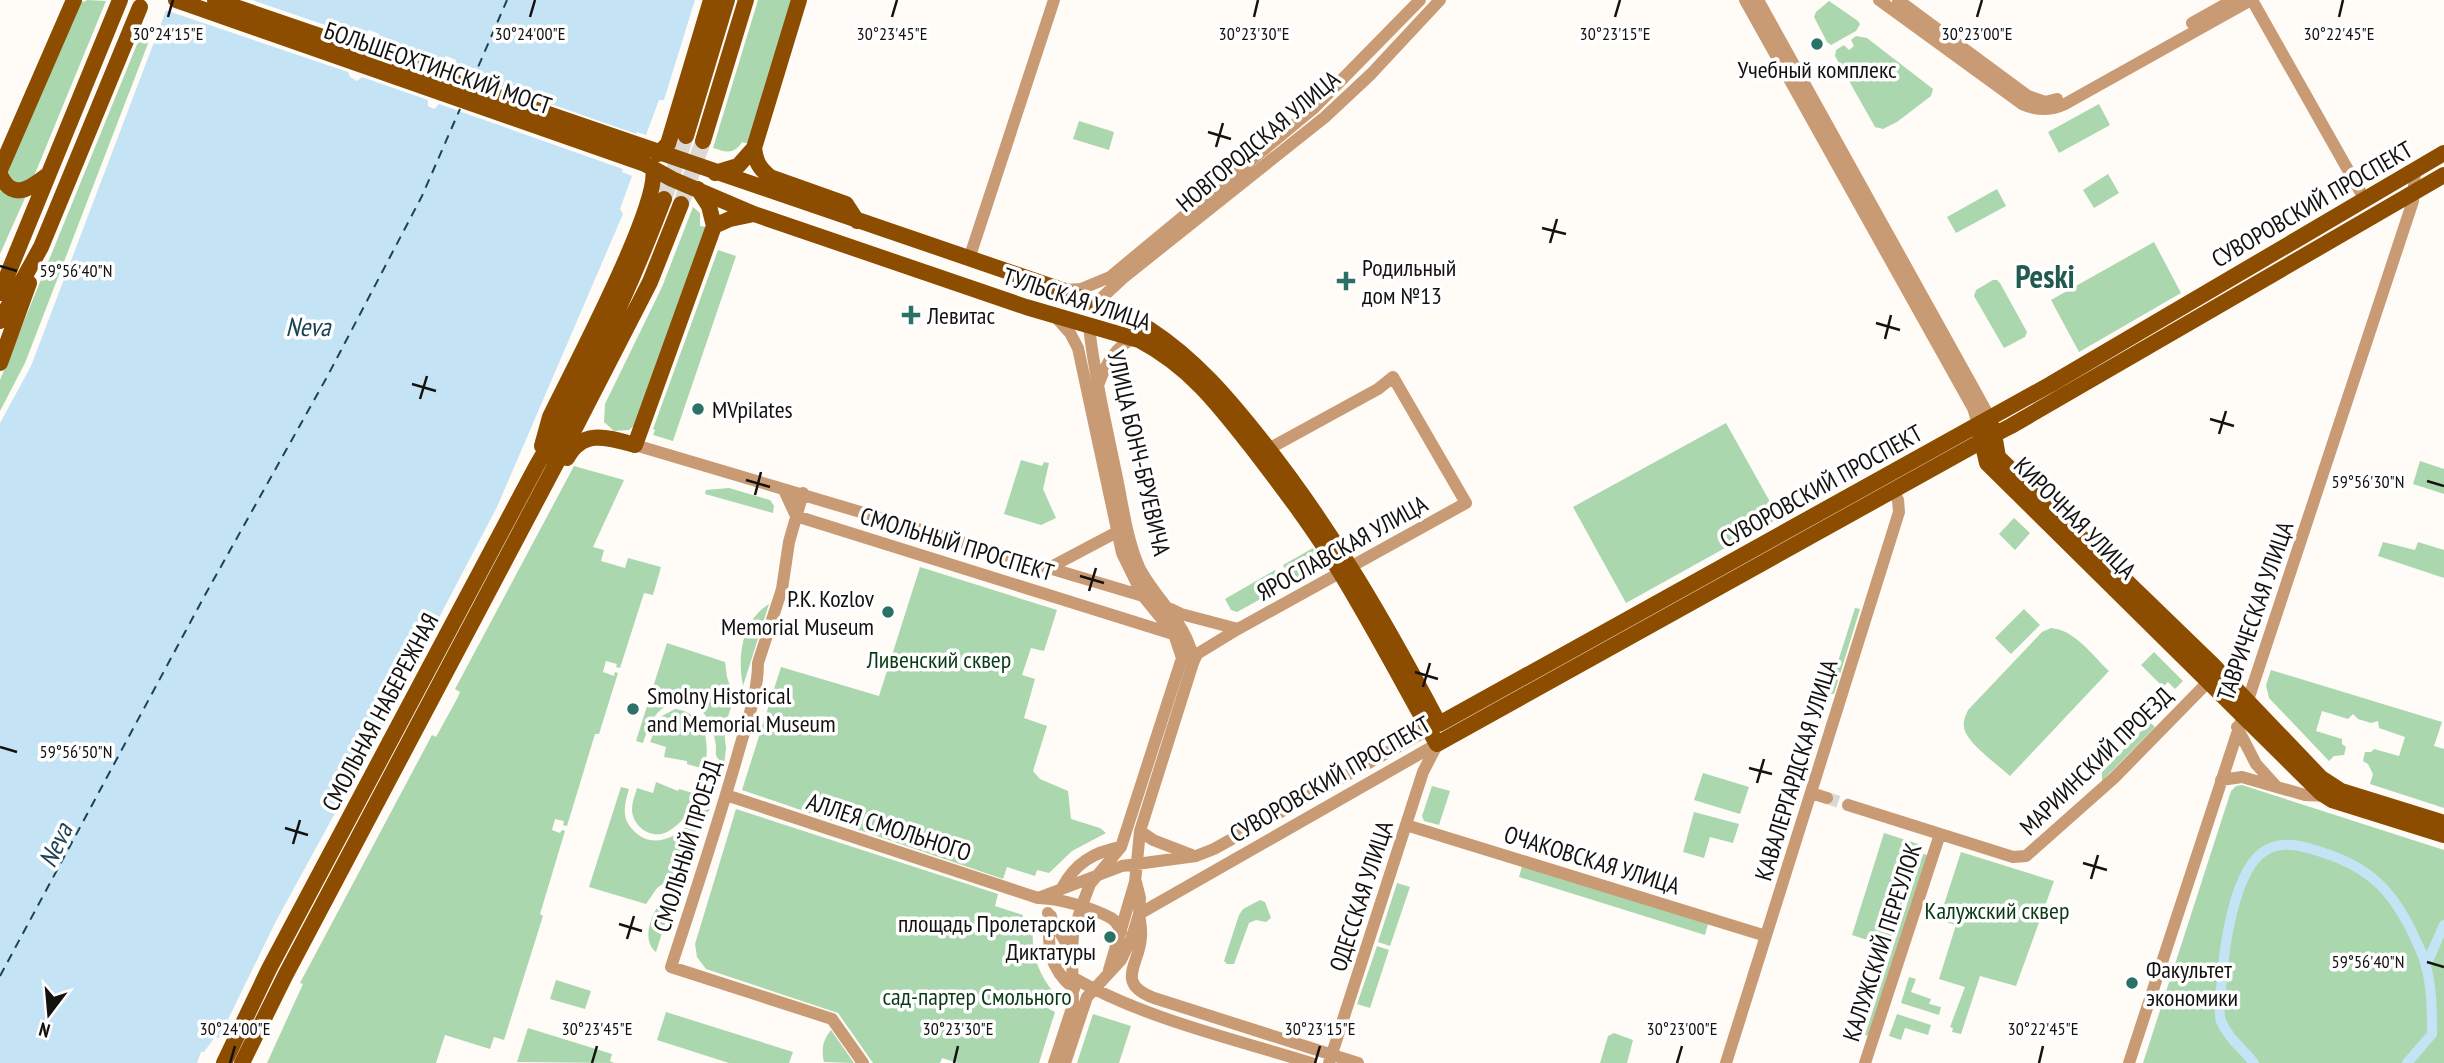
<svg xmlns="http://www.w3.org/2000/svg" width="2444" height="1063" font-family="'PT Sans Narrow',sans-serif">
<rect width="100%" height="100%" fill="#fffbf7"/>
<path fill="#aad7ae" d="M80,0L84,2L87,0L106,1L34,176L24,184L16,182L6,173Z
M758,0H793L749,144L742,142C734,155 726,152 713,148Z
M1829,1L1858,21L1860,24L1856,31L1831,45L1827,42L1814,17L1816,12Z
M142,32L148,36L149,41L25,363L0,411V380Z
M1856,36L1867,38L1933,89L1931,96L1897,122L1883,129L1875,127L1835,56L1836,50L1844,45L1849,50L1854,46L1851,40Z
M2099,104L2110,125L2059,153L2048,132Z
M1079,121L1114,132L1109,150L1073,139Z
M2108,174L2119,193L2094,208L2083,190Z
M1997,189L2006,206L1956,233L1947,217Z
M0,190L10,196L25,198L0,254Z
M693,207L700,213V226L708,227L637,423L629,430L614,431L604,422L605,404L662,287Z
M2154,242L2181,293L2079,352L2051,300Z
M718,250L736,256L673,441L653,435L655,430L653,429Z
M1993,280H1997L2000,283L2027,332L2025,337L2004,348L1974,296L1976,290Z
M1726,423L1779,518L1626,603L1573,507Z
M1021,460L1042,466L1044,462L1049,463L1043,489L1056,518L1041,525L1004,514Z
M2420,461L2444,469V494L2413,484Z
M574,466L624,480L593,547L604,550L601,561L625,568L628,558L661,567L653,595L644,593L620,668L616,667L617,664L606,661L603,672L614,676L615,672L618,673L599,734H595L567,826L563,825L564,821L555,819L552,830L560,833L562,830L565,831L540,914L543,916L504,1040L494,1037L490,1049L445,1035L436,1063H267L303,984L300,983L432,735L436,737L458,697L460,692L455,689Z
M729,488L770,500L774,506L773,513L705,494L706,490Z
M2014,518L2030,533L2015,550L1999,534Z
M2383,542L2415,550L2418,542L2444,550V578L2378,556Z
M1313,548L1322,565L1292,581L1283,565Z
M920,567L1057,610L1044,651L1031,648L1022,675L1035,679L1024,718L1047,726L1033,771L1040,779L1068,791L1071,819L1100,828L1106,833L1072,851L1049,873L1037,870L1035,876L1007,867L1003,879L742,790L781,667L879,696Z
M1275,570L1284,586L1237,612L1231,610L1225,599Z
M769,604L743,686C737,657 742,620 769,604Z
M1855,608L1860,609L1834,694L1828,693Z
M2024,609L2040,625L2011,654L1995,638Z
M2051,628C2075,630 2092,655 2109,671L2010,776C1998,765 1970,745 1965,731C1962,723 1965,717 1968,710L2042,632Z
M667,643L725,662L727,677L734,698L724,729L726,749L724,765C723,764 717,758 717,757C715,754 716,750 716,746C713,723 703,700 676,703C655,706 649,726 643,743L636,741Z
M2154,652L2183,681L2175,689L2168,682L2163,687L2141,665Z
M2271,670L2442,722L2434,746L2444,749V808L2370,784L2373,774L2368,764L2363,761L2365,752H2371L2374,749L2399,756L2405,737L2379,728L2378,721L2371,723L2358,719L2353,714L2348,719L2322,711L2316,731L2342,739V744L2346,747L2344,755L2334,756L2329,761L2269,698L2266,685Z
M675,709C706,713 711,743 704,769L687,764V761L664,757L666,747L650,742L660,717Z
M2150,722L2155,727L2102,781V772Z
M1703,773L1749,787L1740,814L1694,800Z
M656,782L678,791L679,789L696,794C691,810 682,824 667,832C651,840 632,826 632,809C632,802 635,795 637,788L653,793Z
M2242,785L2444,850V1063H2143L2231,791L2236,786Z
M1432,786L1450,791L1439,825L1424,821L1422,816Z
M621,787L629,789C624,805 621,819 634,831C650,848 674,840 688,824C692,820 694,814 699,812C703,810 707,810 710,809L698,829L681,847L672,877L657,888L646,904L589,887Z
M736,809L998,894L995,906L1023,915L1021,922L1033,926C1031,952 1037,972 1054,993L1049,1009L1055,1012L1039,1063H958L942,1058L940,1063H873L838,1013L706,969L697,957L695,944Z
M1694,812L1739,824L1733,843L1710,837L1704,858L1683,852Z
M1884,833L1921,845L1875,986H1872L1883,949L1879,947L1880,944L1852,935Z
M1961,852L2054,881L2016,986L1980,976L1961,1034L1952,1032L1953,1028L1950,1027L1965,987L1939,979L1956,925L1939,920Z
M1923,854L1928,855L1869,1036L1865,1035Z
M1522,866L1708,924L1705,935L1519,877Z
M1397,883L1410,887L1390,946L1378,942Z
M677,885L656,952C636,936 660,896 677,885Z
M1260,900L1265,902L1271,918L1266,922L1256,920L1249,923L1234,964H1227L1224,961L1239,915L1243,909Z
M1377,946L1389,950L1370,1008L1357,1004Z
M1909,977L1916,979L1911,992L1931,999L1929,1004L1941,1007L1939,1015L1901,1003Z
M556,980L591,991L585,1009L550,999Z
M666,1012L793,1052L789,1063H729L657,1040Z
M1093,1014L1131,1026L1119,1063H1077Z
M1897,1014L1931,1025L1928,1035L1905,1028L1901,1040L1889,1036Z
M528,1028L612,1054L610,1061L614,1063L517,1062Z
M831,1030L854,1063L824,1062C821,1049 823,1040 831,1030Z
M1614,1033L1633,1040L1627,1063H1600L1608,1036Z"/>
<path fill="#c4e4f6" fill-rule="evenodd" d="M170,0H695L664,100H659L646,135L637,132L622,172L632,176L620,209L623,214L497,507L411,671L406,669L399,671L380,710L382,715L387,718L275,923L219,1038L215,1037L204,1052H201L197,1063H0V423L31,366ZM369,30L379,34L362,77H350ZM446,56L455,60L434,108L429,100L437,68Z"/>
<path fill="#fffbf7" d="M166,0H252L363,38L369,30L379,34L378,47L437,67L446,56L456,60L454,70L648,138L639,136L627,171L634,173L439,104L434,109L428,106V100L362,77L357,81L350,77L348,72L165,10L157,35L154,34Z"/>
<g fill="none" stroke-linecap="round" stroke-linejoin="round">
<path stroke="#c4e4f6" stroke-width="10" d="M2426,965L2444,925
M2254,1063C2243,1049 2228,1038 2221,1021C2218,1012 2220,999 2221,990C2223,954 2233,866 2268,849C2286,840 2306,847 2324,853C2371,868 2394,893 2414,936C2418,946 2424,955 2426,966C2432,988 2432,1012 2432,1034L2407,1063"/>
<path stroke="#1c4355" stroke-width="2" stroke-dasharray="9 7" stroke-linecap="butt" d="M472,81L507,0
M0,976L205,595L327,377L422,196L460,109"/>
<path stroke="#dcd8d4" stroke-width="12" stroke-dasharray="12 6" stroke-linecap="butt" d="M1827,798L1848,805"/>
<path stroke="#dcd8d4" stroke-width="16" stroke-dasharray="16 8" stroke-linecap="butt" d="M664,199L686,136
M681,204L703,141"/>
<path stroke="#c99b75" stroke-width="12" d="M1745,0L1973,408L1978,424
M1758,0L1990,418
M1879,0L2022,104C2037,111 2050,111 2065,104L2251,0
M1898,0L2028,96L2045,102L2057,99
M2252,0L2365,200
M2192,23L2233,0
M969,259L1054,0
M1065,290L1081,289L1110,277L1313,109L1420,0
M1094,305L1123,278L1325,117L1371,74L1440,0
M1054,315L1070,333L1078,348L1122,553L1143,596L1174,634L1182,658L1121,847L1090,884L1081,908L1073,935L1072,953L1073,1005L1054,1063
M1089,326C1094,376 1107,428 1117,478C1123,507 1127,540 1139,567C1154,598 1192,628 1193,663L1140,831L1135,882L1109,970
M1099,383C1105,366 1117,344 1134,339
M635,445L1143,596L1181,614L1238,629L1197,654L1193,663
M784,490L796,516L1173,634
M803,493L789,542L782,589L758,663C758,695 745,727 737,757C717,827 694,897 671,967L832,1019L863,1063
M1049,568L1117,532
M1238,629L1466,503L1393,377L1378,389L1261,453
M2237,727L2256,764L2275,785
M2221,780L2242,777L2305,795L2327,796
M1811,793L1827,798
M726,795L1038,898C1058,898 1093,908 1111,918C1116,921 1119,926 1121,932
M1848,805L2013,857L2026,856L2114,778L2208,682
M1406,825L1766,936
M1140,831L1153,840L1192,855
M1062,888C1075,863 1094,852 1121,847
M1038,898L1122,866L1196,856L1214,849L1435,726
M1048,913L1071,951
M1139,914L1437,744
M1139,914C1140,921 1142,929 1141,937C1140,964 1114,983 1154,998L1358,1063
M1051,916C1046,946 1049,968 1074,989
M1072,977C1145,1019 1231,1038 1311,1063
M1065,1063L1087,997L1121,960L1132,937L1139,914L1140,898L1136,882
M1329,1063L1423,772L1437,745
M1726,1063L1899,512L1898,500L1893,490
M1865,1063L1940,834
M2129,1063C2222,775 2319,489 2413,201L2415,171"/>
<path stroke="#8c4d01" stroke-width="16" d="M176,0L645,164L672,179L754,214L1026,307L1139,340C1192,368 1221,408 1257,454C1286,492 1315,530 1340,572C1374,628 1405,687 1437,744L1982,441L2011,426L2444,175
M215,0L1062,290C1088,302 1126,315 1149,329C1195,359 1228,398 1262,441C1331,528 1387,625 1439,724L2051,384L2444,153
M686,136L727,0
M703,141L746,0
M754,148C756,162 759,168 770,177L846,204L857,221
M658,154L668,144L711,0
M0,170L74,0
M715,173L738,166L754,148L799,0
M0,175C13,201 29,189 46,176
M714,226L730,219L754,214
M0,293L120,0
M0,321L41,247L140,7
M0,363L29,283
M1993,428L1998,457L2213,665L2321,778L2341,791L2444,823
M1980,433L1987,463L2321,793L2332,800L2444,835
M542,446L550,417C570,375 661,205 653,168
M567,458C583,428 609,438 635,445L714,226L709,206L698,189
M224,1063L269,969L537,465C587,381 629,291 664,199
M242,1063L285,976L575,428L650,282L681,204"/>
</g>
<path fill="none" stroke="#141210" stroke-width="2.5" d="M168,17L173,0M530,17L535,0M892,17L897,0M1254,17L1258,0M1615,17L1620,0M1977,17L1982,0M2339,17L2343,0M1208,132L1231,139M1216,147L1223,123M1542,228L1566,234M1550,243L1557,219M0,266L17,271M1876,323L1900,330M1885,339L1891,315M412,384L436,391M420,399L427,376M2210,419L2234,426M2219,434L2226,411M746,480L770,487M2427,481L2444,486M755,495L761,472M1080,576L1104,583M1089,591L1096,568M1415,672L1438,679M1423,687L1430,663M0,747L17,752M1749,768L1772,774M1757,783L1764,759M285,828L308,835M293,844L300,820M2083,863L2107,870M2091,879L2098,855M619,924L642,931M627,939L634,916M2427,962L2444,967M230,1063L235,1046M592,1063L597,1046M954,1063L958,1046M1315,1063L1320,1046M1677,1063L1682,1046M2039,1063L2043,1046"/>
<g fill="#2c7166" stroke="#fff" stroke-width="2.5">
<circle cx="1817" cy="44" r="7"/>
<path d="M1342.5 270.5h7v7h7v7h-7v7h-7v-7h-7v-7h7z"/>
<path d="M907.5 304.5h7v7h7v7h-7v7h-7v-7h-7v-7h7z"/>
<circle cx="698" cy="409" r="7"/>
<circle cx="888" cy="612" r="7"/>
<circle cx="633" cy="709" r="7"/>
<circle cx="1110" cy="937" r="7"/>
<circle cx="2132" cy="983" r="7"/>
</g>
<g text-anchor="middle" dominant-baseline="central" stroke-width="7" stroke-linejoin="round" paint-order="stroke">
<g font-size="24" fill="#141210" stroke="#fff">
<text transform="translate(438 68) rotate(19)">БОЛЬШЕОХТИНСКИЙ МОСТ</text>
<text transform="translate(1258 141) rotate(-40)">НОВГОРОДСКАЯ УЛИЦА</text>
<text transform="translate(2312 204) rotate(-30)">СУВОРОВСКИЙ ПРОСПЕКТ</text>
<text transform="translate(1077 299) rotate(18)">ТУЛЬСКАЯ УЛИЦА</text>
<text transform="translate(1139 453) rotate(77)">УЛИЦА БОНЧ-БРУЕВИЧА</text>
<text transform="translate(1821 486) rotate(-29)">СУВОРОВСКИЙ ПРОСПЕКТ</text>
<text transform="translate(2075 518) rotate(45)">КИРОЧНАЯ УЛИЦА</text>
<text transform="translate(957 544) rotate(17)">СМОЛЬНЫЙ ПРОСПЕКТ</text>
<text transform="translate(1342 548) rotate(-29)">ЯРОСЛАВСКАЯ УЛИЦА</text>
<text transform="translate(2255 611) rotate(-71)">ТАВРИЧЕСКАЯ УЛИЦА</text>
<text transform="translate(380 712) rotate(-62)">СМОЛЬНАЯ НАБЕРЕЖНАЯ</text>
<text transform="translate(2096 761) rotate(-44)">МАРИИНСКИЙ ПРОЕЗД</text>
<text transform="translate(1796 770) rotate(-73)">КАВАЛЕРГАРДСКАЯ УЛИЦА</text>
<text transform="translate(1330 779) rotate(-30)">СУВОРОВСКИЙ ПРОСПЕКТ</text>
<text transform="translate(889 827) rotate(18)">АЛЛЕЯ СМОЛЬНОГО</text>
<text transform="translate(687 846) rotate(-73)">СМОЛЬНЫЙ ПРОЕЗД</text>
<text transform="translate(1592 860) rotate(17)">ОЧАКОВСКАЯ УЛИЦА</text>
<text transform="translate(1361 896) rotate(-72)">ОДЕССКАЯ УЛИЦА</text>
<text transform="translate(1882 942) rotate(-72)">КАЛУЖСКИЙ ПЕРЕУЛОК</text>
</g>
<g font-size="24" fill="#141210" stroke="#fff" text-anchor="start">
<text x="1817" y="69" text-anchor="middle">Учебный комплекс</text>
<text x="1362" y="267">Родильный<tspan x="1362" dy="28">дом №13</tspan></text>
<text x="927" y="315">Левитас</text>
<text x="712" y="409">MVpilates</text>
<text x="874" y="598" text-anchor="end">P.K. Kozlov<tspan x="874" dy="28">Memorial Museum</tspan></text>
<text x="647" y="695">Smolny Historical<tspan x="647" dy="28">and Memorial Museum</tspan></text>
<text x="1096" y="923" text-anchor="end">площадь Пролетарской<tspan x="1096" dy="28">Диктатуры</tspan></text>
<text x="2146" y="969">Факультет<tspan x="2146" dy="28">экономики</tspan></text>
</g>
<g font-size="24" fill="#0a3a15" stroke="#fff">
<text x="939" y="659">Ливенский сквер</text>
<text x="1997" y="910">Калужский сквер</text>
<text x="977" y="996">сад-партер Смольного</text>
</g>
<g font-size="26" font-style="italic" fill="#1c4355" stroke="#fff">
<text x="308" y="326">Neva</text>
<text transform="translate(55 845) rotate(-65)">Neva</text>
</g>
<g font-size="32" font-weight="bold" fill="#225950" stroke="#fff">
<text x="2045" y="276">Peski</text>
</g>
</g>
<g font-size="18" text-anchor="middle" fill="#141210" stroke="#fff" stroke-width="7" stroke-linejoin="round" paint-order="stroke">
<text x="168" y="40">30°24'15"E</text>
<text x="530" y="40">30°24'00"E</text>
<text x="892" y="40">30°23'45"E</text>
<text x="1254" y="40">30°23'30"E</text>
<text x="1615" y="40">30°23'15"E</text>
<text x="1977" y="40">30°23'00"E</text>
<text x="2339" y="40">30°22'45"E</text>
<text x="76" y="277">59°56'40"N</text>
<text x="2368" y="488">59°56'30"N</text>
<text x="76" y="758">59°56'50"N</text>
<text x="2368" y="968">59°56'40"N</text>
<text x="235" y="1035">30°24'00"E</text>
<text x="597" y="1035">30°23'45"E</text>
<text x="958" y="1035">30°23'30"E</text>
<text x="1320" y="1035">30°23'15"E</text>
<text x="1682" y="1035">30°23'00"E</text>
<text x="2043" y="1035">30°22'45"E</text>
</g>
<g transform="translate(49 1014) rotate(196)" stroke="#ffffff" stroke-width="5" paint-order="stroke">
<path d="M0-5L12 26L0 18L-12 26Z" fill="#141210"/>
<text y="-10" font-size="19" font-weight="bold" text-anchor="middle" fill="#141210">N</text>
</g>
</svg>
